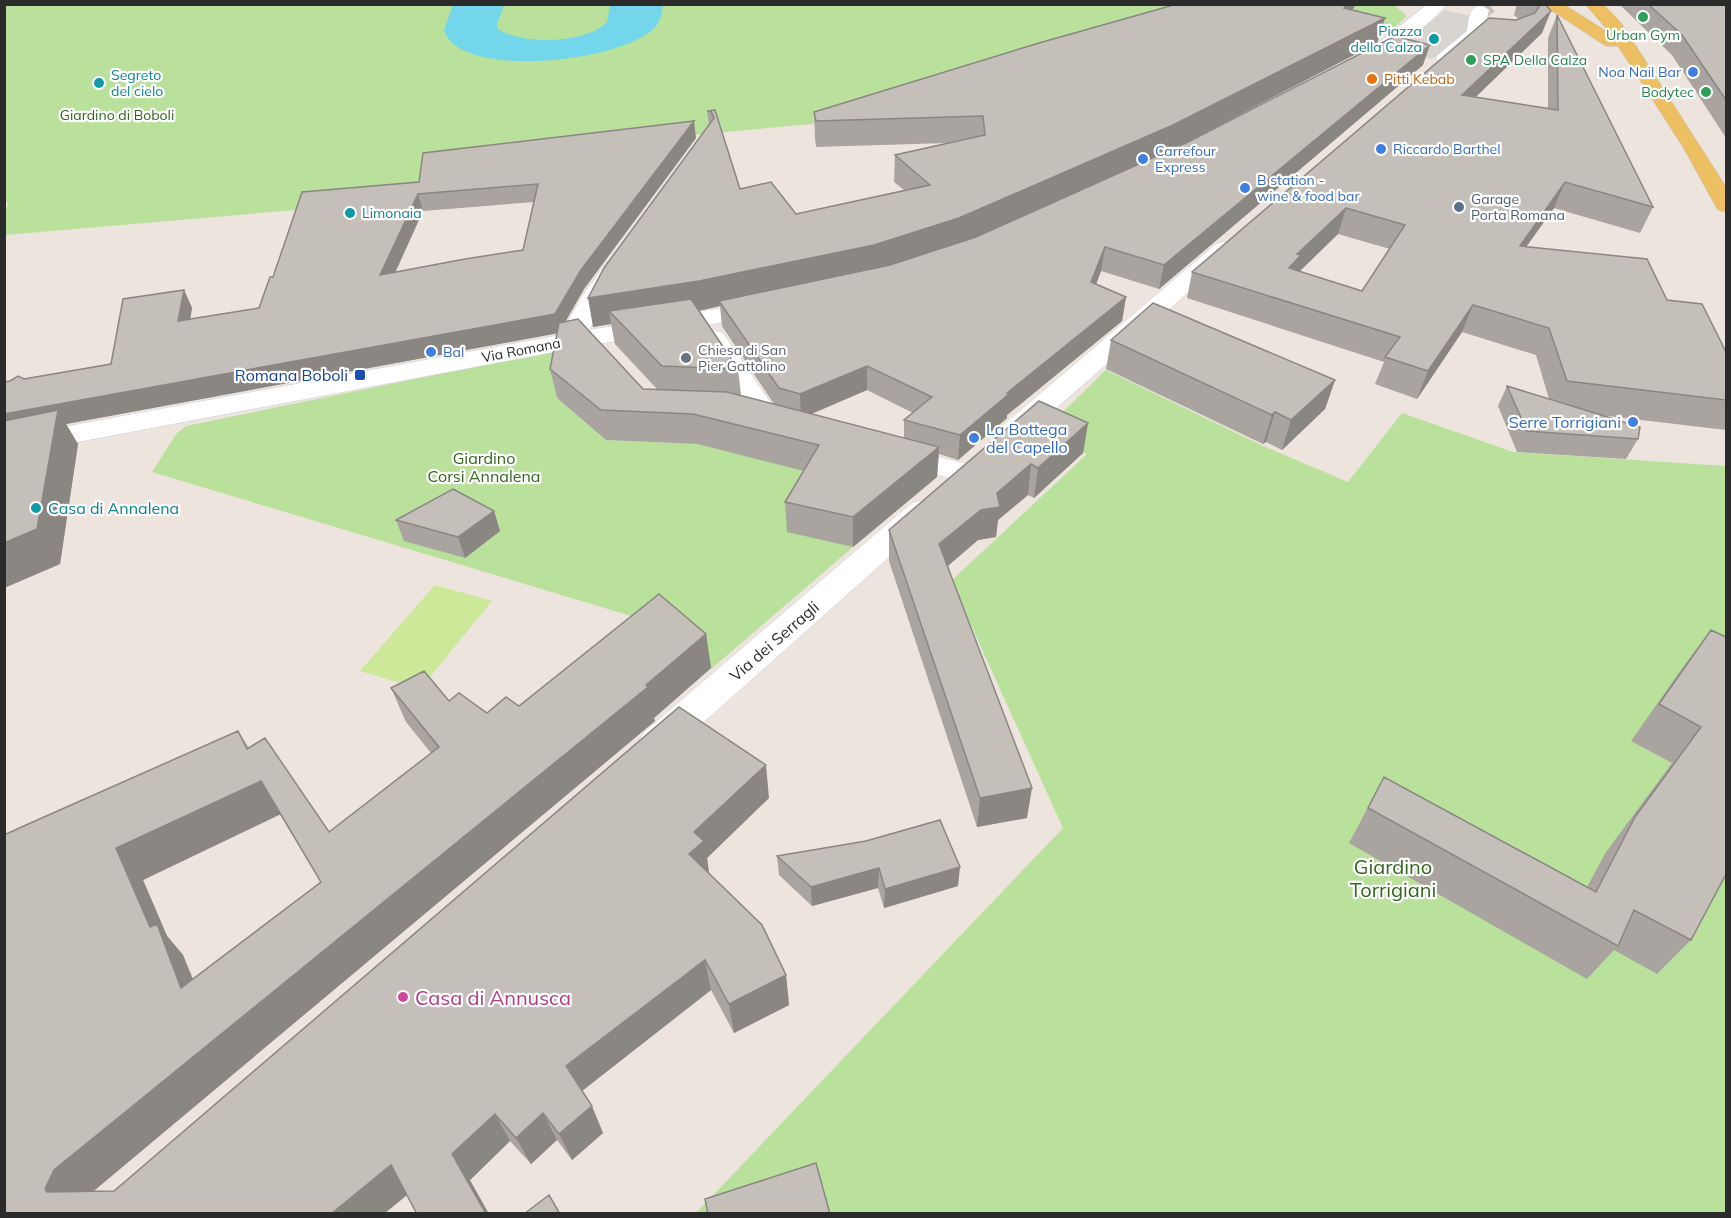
<svg xmlns="http://www.w3.org/2000/svg" width="1731" height="1218" font-family="Mulish,sans-serif">
<rect width="100%" height="100%" fill="#ece4dd"/>
<path fill="#bae19c" d="M4,5H1256L856,120L604,143L423,199L5,235V211L9,203H4Z
M1274,5H1394L1407,16L1388,33Z
M566,348L611,375L556,397L606,440L697,444L859,484L853,547L711,669L661,625L152,472L176,434L186,426Z
M1106,370L1261,445L1348,482L1402,413L1513,452L1726,466V1213L695,1214L1063,828L951,581L1087,454L1042,432Z"/>
<path fill="#cde898" d="M435,585L492,601L420,689L360,671Z"/>
<path fill="#d8d4d0" d="M1445,10L1505,24L1469,30L1432,59L1397,49Z"/>
<path fill="#74d6ea" d="M453,5H504L497,24L498,29C522,45 586,44 607,22L610,5H663C662,12 661,20 656,26C627,62 459,81 444,30Z"/>
<g fill="none" stroke-linecap="round" stroke-linejoin="round">
<path stroke="#c5bfb9" stroke-width="19" stroke-dasharray="19 10" stroke-linecap="butt" d="M1481,10L1489,4"/>
<defs>
<path id="minor" d="M1428,4H1447C1434,20 1377,70 1358,65L1355,61Z
M1481,5L1489,10L1482,37L1451,62H1439L1436,58L1439,54L1467,31C1469,20 1468,8 1481,5Z
M1224,242L1232,244L1236,249L1232,254L1021,439L1011,442L1001,439L997,433L1001,427L1216,244Z
M614,261L622,263L626,268L589,330L764,301L773,303L776,308L773,313L764,315L570,349L4,456V438L560,335L583,295L606,263Z
M714,330L723,333L783,421L779,427L769,430L759,427L755,421L701,338L705,333Z
M894,445L974,466L979,473L974,480L964,482L884,460L880,454L884,448Z
M923,500L934,503L938,510L934,517L669,753L656,758L643,753L638,743L643,733L912,503Z"/>
<path id="major" d="M1542,4H1563L1611,34L1585,4H1603L1622,24L1726,187V212L1718,210L1715,205L1683,147L1618,46H1606Z"/>
</defs>
<use href="#minor" stroke="#ccd0dc" stroke-width="1"/>
<use href="#major" stroke="#c4c4c4" stroke-width="1"/>
<use href="#minor" fill="#fff" fill-rule="evenodd"/>
<use href="#major" fill="#ecbf63" fill-rule="evenodd"/>
</g>
<path fill="#a9a49f" fill-rule="evenodd" d="M1356,4L1352,10L1385,18L1377,43L1181,145L1423,65L1159,289L1101,271L1096,284L1126,297L1122,321L1007,415V418L958,460L939,454L937,477L853,547L787,532L785,502L804,471L697,444L606,440L557,398L550,369L557,333L66,424L78,444L60,564L4,588V382L111,364L184,290L192,308L190,319L259,308L273,277L419,182L696,138L584,289L565,322L643,389H657L615,344L611,324L593,327L709,125L707,111L715,110L740,189L796,214L904,190L894,182L895,155L947,143L816,147L815,138L814,112ZM534,202L523,250L395,272L423,211ZM720,306L722,326L774,404L741,395L738,369L699,310ZM867,390L913,413L904,420V438L812,414Z
M1517,4H1545L1542,33L1475,97L1548,108V38L1557,15L1653,207L1640,233L1554,208L1526,247L1667,300L1726,352V430L1599,415L1638,439L1626,459L1517,452L1498,406L1507,386L1549,399L1536,355L1462,332L1417,399L1375,384L1384,362L1187,298L1192,272L1516,20L1519,19L1514,15ZM1338,234L1390,249L1362,291L1299,271Z
M1619,4H1726V138L1672,55Z
M1111,340L1335,380L1325,409L1282,450L1266,442L1263,444L1106,369Z
M1088,423L1083,453L1034,498L1028,495L998,520L996,537L978,540L948,566L1027,818L977,827L889,561V530Z
M494,511L500,531L465,558L404,541L396,520Z
M1711,630L1691,940L1657,974L1614,950L1587,979L1349,843L1384,777L1587,887L1606,852L1672,763L1631,741L1683,667Z
M706,634L711,668L654,718L655,721L93,1191H114L769,798L707,858L709,873L786,975L789,1005L734,1033L711,990L582,1091L603,1133L572,1160L557,1140L531,1164L510,1141L470,1180L407,1194L4,1214V835L238,731L249,748L329,832L431,753L406,722L391,688L449,701L487,713L519,706ZM280,814L321,882L193,979L183,955L167,936L143,880Z
M866,841L958,886L884,908L878,888L812,906L779,875L777,856Z"/>
<path fill="#8a8682" d="M1347,4H1356L1338,33L1344,8Z
M1551,11L1542,33L1453,119L1462,95Z
M1385,18L1377,43L1168,152L957,246L873,274L719,301L720,306L703,310L620,323L609,311L611,324L593,327L588,298L699,281Z
M1430,45L1423,65L1159,289L1164,265Z
M694,121L696,138L584,289L559,333L66,424L78,444L60,564L4,588V414L581,270Z
M1565,182L1554,208L1508,272L1520,246Z
M418,194L423,211L386,293L380,275Z
M1346,208L1338,234L1296,275L1289,268L1297,254Z
M1105,247L1101,271L1088,306L1091,282Z
M184,290L192,308L187,340L178,321Z
M1126,297L1122,321L1007,415V418L958,460L960,435L1007,393Z
M1473,305L1462,332L1417,399L1428,371Z
M867,366V390L801,418L800,394Z
M1335,380L1325,409L1282,450L1291,420Z
M1275,412L1266,442L1263,444L1272,415Z
M1088,423L1083,453L1034,498L1038,468Z
M939,447L937,477L853,547V517Z
M1031,464L1028,495L998,520L996,537L978,540L938,574L939,544L997,493Z
M494,511L500,531L465,558L458,537Z
M706,634L711,668L654,718L655,721L89,1195L47,1192L45,1189L54,1170L646,685Z
M766,765L769,798L707,858L709,873L689,854L694,832Z
M261,781L281,814L143,880L167,936L183,955L208,1018L181,988L150,927L116,848Z
M1032,788L1027,818L977,827L980,798Z
M960,867L958,886L884,908L885,889Z
M879,868L878,888L812,906L811,887Z
M705,960L711,990L578,1094L566,1066Z
M786,975L789,1005L734,1033L729,1004Z
M592,1106L603,1133L572,1160L559,1134Z
M543,1113L557,1140L531,1164L516,1138Z
M495,1114L510,1141L470,1180L489,1214H486L452,1154Z
M391,1165L412,1191L384,1214H331Z"/>
<path fill="#c5bfb9" stroke="#8a8682" stroke-width="1.5" fill-rule="evenodd" d="M1177,4H1347L1344,8L1385,18L1173,125L959,218L874,245L699,281L588,298L604,268L714,118L711,111H707L715,110L740,189L771,182L796,214L930,185L895,155L985,135L983,116L816,121L814,112L1039,43Z
M1539,4H1545L1551,11L1462,95L1558,110L1557,15L1653,207L1565,182L1520,246L1647,259L1667,300L1702,304L1726,352V400L1567,381L1549,328L1473,305L1428,371L1385,357L1400,337L1192,272L1489,18L1516,20L1535,13L1540,5ZM1346,208L1405,225L1362,291L1289,268L1301,255L1297,254Z
M1648,4H1726V100L1682,35Z
M1395,36L1430,45L1164,265L1105,247L1091,282L1126,297L1007,393L1009,394L960,435L904,420L932,397L867,366L800,394L779,388L719,301L890,265L976,237L1188,142Z
M694,121L581,270L555,314L4,414V382L10,381L18,376L24,379L111,364L123,299L184,290L178,321L259,308L270,277H273L302,192L419,182L423,153ZM538,184L523,250L465,259L380,275L418,194Z
M691,299L738,369L662,366L609,311Z
M1153,303L1335,380L1291,420L1275,412L1272,415L1111,340Z
M578,319L643,389L727,392L939,447L853,517L785,502L819,445L693,414L601,410L550,369L559,323Z
M1507,386L1640,427L1638,439L1527,431Z
M1039,401L1088,423L1038,468L1031,464L997,493L1000,507L981,510L939,544L1032,788L980,798L889,530Z
M58,410L37,529L4,543V421Z
M453,489L494,511L458,537L396,520Z
M659,594L706,634L646,685L648,687L54,1170L45,1189L47,1192L114,1191L679,707L766,765L694,832L704,841L689,854L762,925L786,975L729,1004L705,960L566,1066L592,1106L559,1134L543,1113L516,1138L495,1114L452,1154L486,1214H417L391,1165L331,1214H4V835L26,825L238,731L247,749L265,738L329,832L439,747L391,688L424,671L449,701L459,693L487,713L506,697L519,706ZM261,781L321,882L181,988L157,924L150,927L116,848Z
M1711,630L1726,637V874L1691,940L1634,910L1618,946L1368,808L1384,777L1596,892L1635,817L1701,727L1659,704Z
M940,820L960,867L885,889L879,868L811,887L777,856L866,841Z
M816,1163L830,1214H708L705,1199Z
M549,1195L560,1214H524Z"/>
<g fill="#2e9e5b" stroke="#fff" stroke-width="2">
<circle cx="1643" cy="17" r="6"/>
<circle cx="1471" cy="60" r="6"/>
<circle cx="1706" cy="92" r="6"/>
</g>
<g fill="#0f9aa8" stroke="#fff" stroke-width="2">
<circle cx="1434" cy="39" r="6"/>
<circle cx="99" cy="83" r="6"/>
<circle cx="350" cy="213" r="6"/>
<circle cx="36" cy="508" r="6"/>
</g>
<g fill="#3f7fe0" stroke="#fff" stroke-width="2">
<circle cx="1693" cy="72" r="6"/>
<circle cx="1381" cy="149" r="6"/>
<circle cx="1143" cy="159" r="6"/>
<circle cx="1245" cy="188" r="6"/>
<circle cx="431" cy="352" r="6"/>
<circle cx="1633" cy="422" r="6"/>
<circle cx="974" cy="438" r="6"/>
</g>
<circle fill="#e8710a" stroke="#fff" stroke-width="2" cx="1372" cy="79" r="6"/>
<circle fill="#5c6f8a" stroke="#fff" stroke-width="2" cx="1459" cy="207" r="6"/>
<circle fill="#6b7280" stroke="#fff" stroke-width="2" cx="686" cy="358" r="6"/>
<rect fill="#1a4fb4" stroke="#fff" stroke-width="2" x="354" y="369" width="12" height="12" rx="3"/>
<circle fill="#d1479c" stroke="#fff" stroke-width="2" cx="403" cy="997" r="6"/>
<g text-anchor="middle" dominant-baseline="central" stroke-width="4.5" stroke-linejoin="round" paint-order="stroke">
<g font-size="14" fill="#0d838f" stroke="#fff" text-anchor="start">
<text x="1422" y="31" text-anchor="end">Piazza<tspan x="1422" dy="16">della Calza</tspan></text>
<text x="111" y="75">Segreto<tspan x="111" dy="16">del cielo</tspan></text>
<text x="362" y="213">Limonaia</text>
</g>
<g font-size="14" fill="#27864d" stroke="#fff">
<text x="1643" y="35">Urban Gym</text>
<text x="1483" y="60" text-anchor="start">SPA Della Calza</text>
<text x="1694" y="92" text-anchor="end">Bodytec</text>
</g>
<g font-size="14" fill="#366cbe" stroke="#fff" text-anchor="start">
<text x="1681" y="72" text-anchor="end">Noa Nail Bar</text>
<text x="1393" y="149">Riccardo Barthel</text>
<text x="1155" y="151">Carrefour<tspan x="1155" dy="16">Express</tspan></text>
<text x="1257" y="180">B station -<tspan x="1257" dy="16">wine &amp; food bar</tspan></text>
<text x="443" y="352">Bal</text>
</g>
<g font-size="14" fill="#c56008" stroke="#fff" text-anchor="start">
<text x="1384" y="79">Pitti Kebab</text>
</g>
<g font-size="14" fill="#33661d" stroke="#fff">
<text x="117" y="115">Giardino di Boboli</text>
</g>
<g font-size="14" fill="#4e5e75" stroke="#fff" text-anchor="start">
<text x="1471" y="199">Garage<tspan x="1471" dy="16">Porta Romana</tspan></text>
</g>
<g font-size="14" fill="#2b2b2b" stroke="#fff">
<text transform="translate(521 350) rotate(-11)">Via Romana</text>
</g>
<g font-size="14" fill="#5b616d" stroke="#fff" text-anchor="start">
<text x="698" y="350">Chiesa di San<tspan x="698" dy="16">Pier Gattolino</tspan></text>
</g>
<g font-size="16" fill="#164399" stroke="#fff" text-anchor="end">
<text x="348" y="375">Romana Boboli</text>
</g>
<g font-size="16" fill="#366cbe" stroke="#fff" text-anchor="end">
<text x="1621" y="422">Serre Torrigiani</text>
<text x="986" y="429" text-anchor="start">La Bottega<tspan x="986" dy="18">del Capello</tspan></text>
</g>
<g font-size="16" fill="#33661d" stroke="#fff">
<text x="484" y="458">Giardino<tspan x="484" dy="18">Corsi Annalena</tspan></text>
</g>
<g font-size="16" fill="#0d838f" stroke="#fff" text-anchor="start">
<text x="48" y="508">Casa di Annalena</text>
</g>
<g font-size="16" fill="#2b2b2b" stroke="#fff">
<text transform="translate(774 641) rotate(-41)">Via dei Serragli</text>
</g>
<g font-size="20" fill="#33661d" stroke="#fff">
<text x="1393" y="866">Giardino<tspan x="1393" dy="23">Torrigiani</tspan></text>
</g>
<g font-size="20" fill="#b23c85" stroke="#fff" text-anchor="start">
<text x="415" y="997">Casa di Annusca</text>
</g>
</g>
<rect width="1731" height="1218" fill="none" stroke="#2b2b2b" stroke-width="12"/>
</svg>
